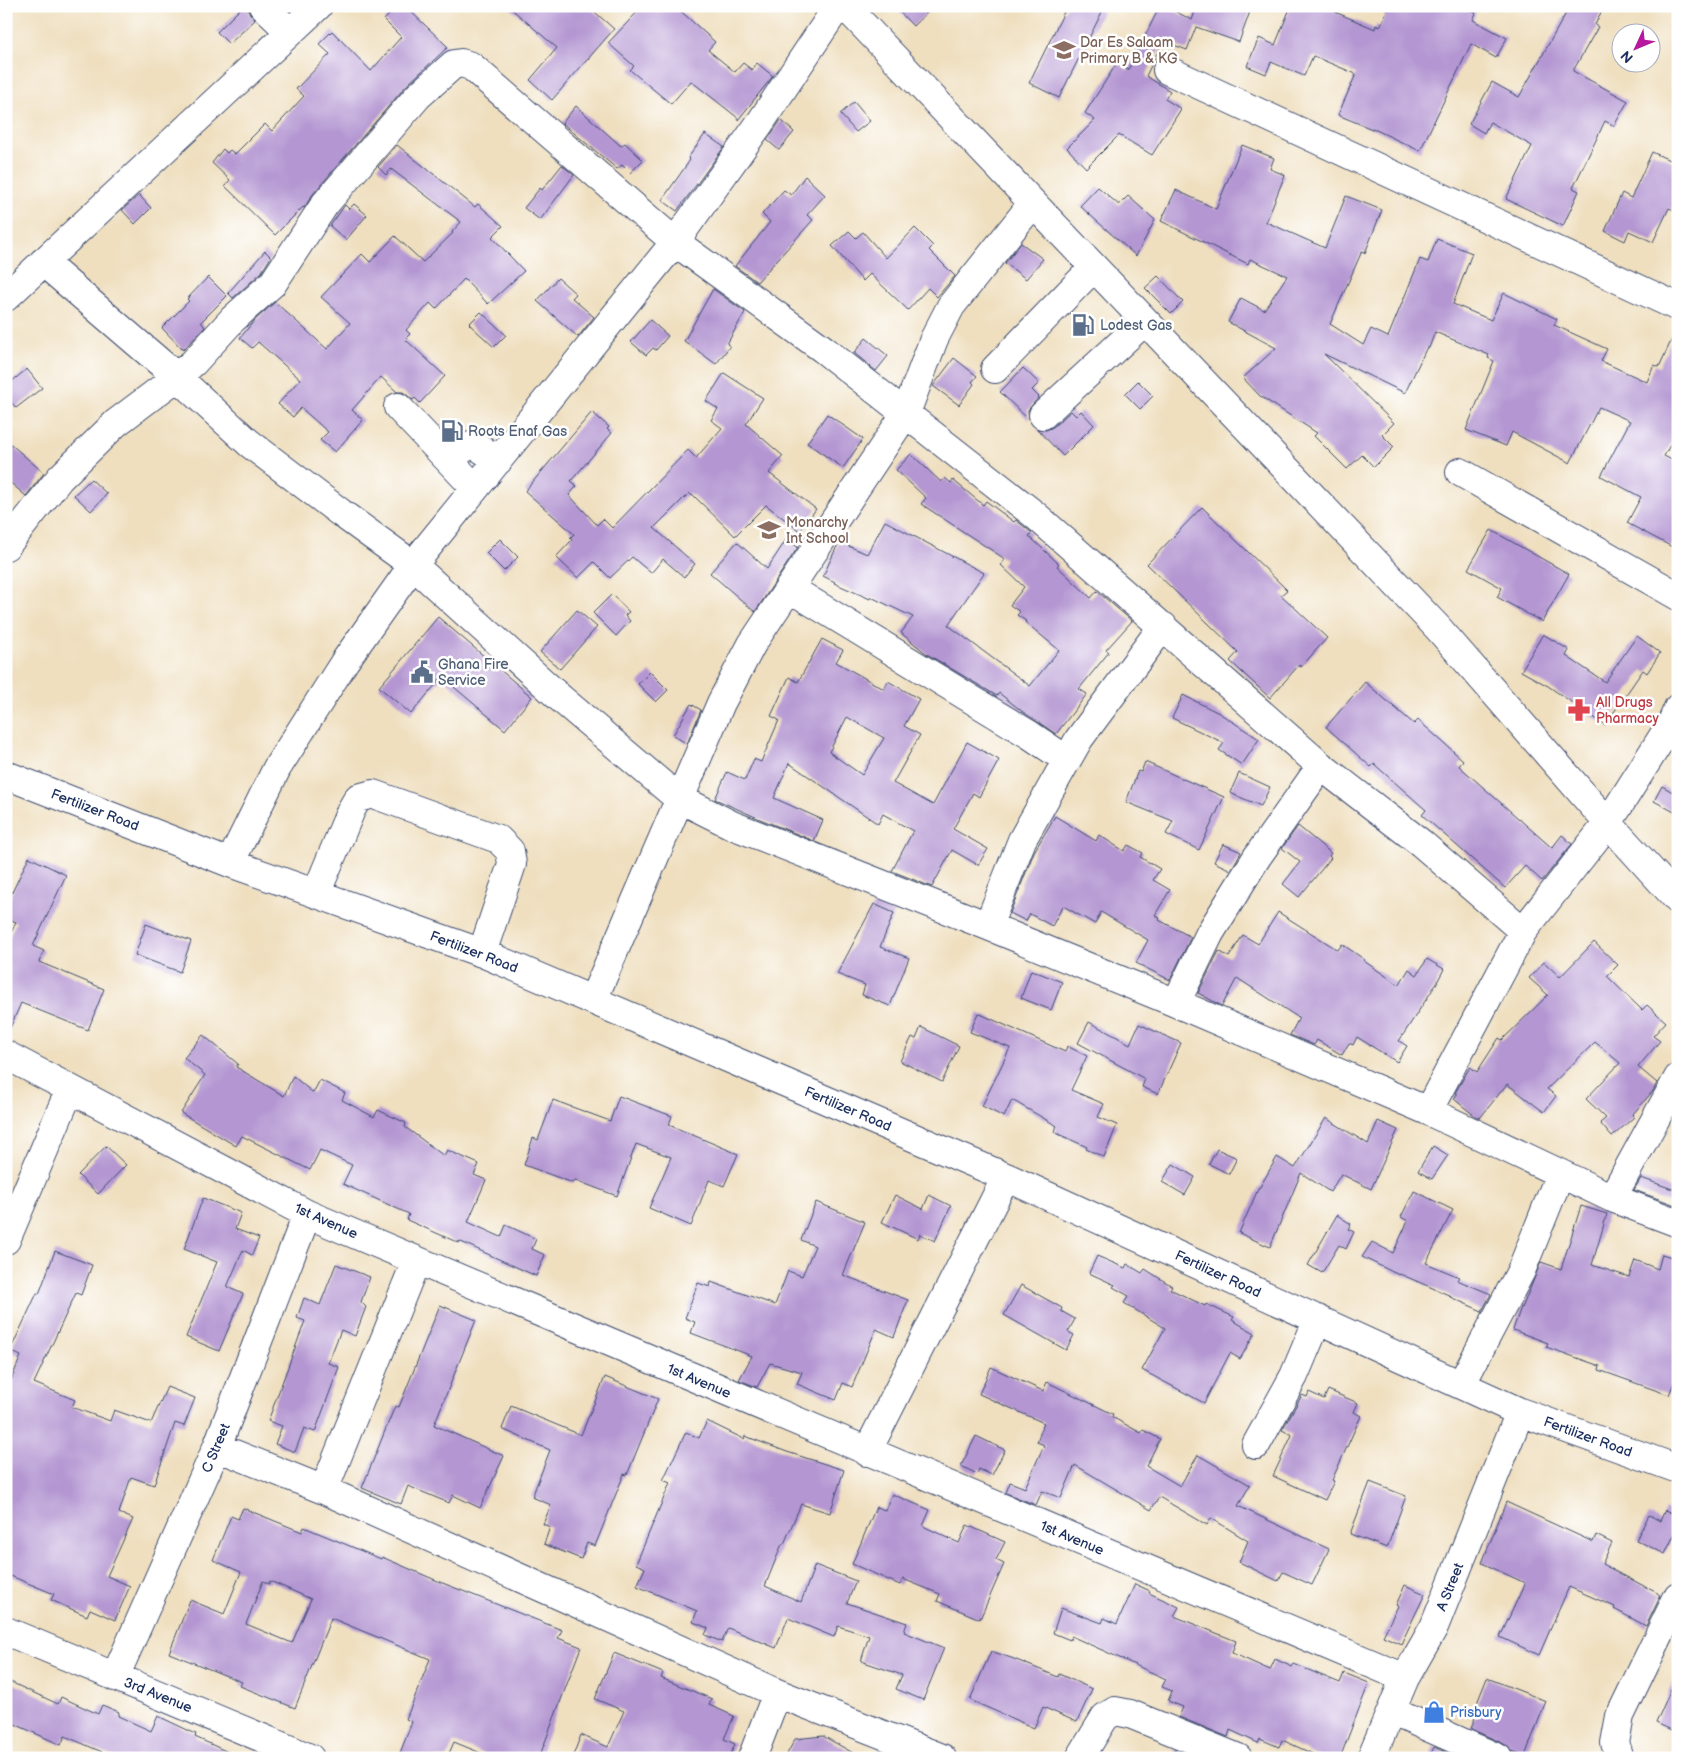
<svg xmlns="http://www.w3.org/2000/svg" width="1684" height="1764" font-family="'Balsamiq Sans',sans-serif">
<rect width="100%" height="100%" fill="#fff"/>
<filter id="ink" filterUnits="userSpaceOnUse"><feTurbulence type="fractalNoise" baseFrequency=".02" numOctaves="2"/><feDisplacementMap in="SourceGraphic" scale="10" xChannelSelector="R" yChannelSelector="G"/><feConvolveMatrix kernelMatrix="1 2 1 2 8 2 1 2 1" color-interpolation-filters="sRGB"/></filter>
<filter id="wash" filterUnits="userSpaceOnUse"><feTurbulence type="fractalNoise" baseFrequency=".0096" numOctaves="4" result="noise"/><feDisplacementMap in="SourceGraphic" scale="20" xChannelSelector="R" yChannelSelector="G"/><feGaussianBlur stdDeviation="1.12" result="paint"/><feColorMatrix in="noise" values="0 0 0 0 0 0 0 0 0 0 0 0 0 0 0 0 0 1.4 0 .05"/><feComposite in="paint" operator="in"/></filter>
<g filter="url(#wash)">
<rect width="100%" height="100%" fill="#efdfbf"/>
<g id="blocks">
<path fill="#b496d2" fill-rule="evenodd" d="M243,6H248V11L255,20L229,44L217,32Z
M398,6H405L448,47L406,86L313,194L304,208L303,207L275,235L225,186L230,180L212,163L223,149L227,153L230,150L235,154L265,124L272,131L304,96L296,89L330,54L319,44L332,31L371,71L401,37L384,20Z
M508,6H588L614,29L552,100L530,80L557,48Z
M643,6H675L715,42L708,50L735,72L743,63L752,70L757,63L773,76L738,120V118L691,81L671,104L630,70L634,66L608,43Z
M894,6H934L913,26Z
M1067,6H1105L1059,98L1029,83Z
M1160,6H1165L1192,20L1197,6H1252L1239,42L1196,27L1187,50L1163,41L1146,76L1170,91L1165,99L1181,109L1152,155L1119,135L1086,168L1067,148L1095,120L1085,113L1117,63L1128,70Z
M1291,6H1321L1375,29L1376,25L1380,27L1389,6H1460L1476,13L1473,20L1507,38L1496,58L1471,44L1420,151L1372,128V129L1338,115L1356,74L1313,56L1304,76L1271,62L1266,74L1247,66L1259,38L1275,45Z
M1570,6H1604L1595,25L1598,27L1573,71L1628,101L1614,126L1605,121L1573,188L1579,191L1563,226L1506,199L1532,146L1490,122L1484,133L1469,124L1492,82L1519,97Z
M854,102L870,121L856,132L840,114Z
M576,106L621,146L625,143L643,160L630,173L622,165L617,169L562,123Z
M781,120L794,132L779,150L767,140Z
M705,134L724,147L677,211L662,200L690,160L688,158Z
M397,145L475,207L478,204L503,226L492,237L524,271L488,304L464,279L436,309L430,303L406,330L410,334L405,339L445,376L420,403L415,398L413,400L403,392H397L381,377L352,410L363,420L335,452L320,440L328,432L301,408L293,417L278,404L300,379L258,342L252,348L240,338L254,321L275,302L327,349L350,323L321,297L362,254L370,262L395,236L423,262L453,233L452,232L461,222L391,169L386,175L378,167Z
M1242,145L1274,158L1270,169L1285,175L1266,222L1325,248L1346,196L1382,210L1365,253L1362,251L1330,324L1363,345L1371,329L1388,337L1420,259L1428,262L1437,239L1472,253L1453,304L1491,320L1504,293L1557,319L1554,325L1607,349L1601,361L1647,382L1654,365L1659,367L1678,326V431L1664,456L1678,463V550L1627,523L1641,497L1601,476L1630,421L1599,407L1570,463L1512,432L1506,446L1466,430L1494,361L1488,358L1489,355L1435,332L1429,348L1427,347L1405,393L1324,354L1394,423L1382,435L1394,447L1374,467L1362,455L1347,469L1314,436L1317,433L1260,396L1243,378L1276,348L1228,322L1241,298L1264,310L1287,276L1250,259L1248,264L1161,221L1176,190L1216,209Z
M1652,152L1678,164V212L1669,208L1653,242L1629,231L1625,241L1605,231L1622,193L1631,198Z
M562,165L574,175L540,220L524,208L540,188L542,190Z
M805,176L825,195L807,215L813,220L757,282L735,266L770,222L762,214L784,190L791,195Z
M1098,187L1119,205L1128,196L1155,220L1136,256L1080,206Z
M139,195L151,208L135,224L122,210Z
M354,204L367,215L346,240L330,226L345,205L349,209Z
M915,228L933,246L929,250L955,276L937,297L928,288L908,310L870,274L863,281L832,246L849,231L856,238L863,232L886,258Z
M1021,243L1043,259L1026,279L1005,263Z
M265,251L271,257L261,273L233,298L228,293Z
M1158,276L1183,302L1171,314L1145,288Z
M208,277L227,296L201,322L205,327L183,350L162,328L189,301L187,299Z
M558,278L576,294L572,298L594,317L578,337L537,301Z
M713,289L745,312L727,344L730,346L716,364L684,341Z
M481,312L506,335L494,347L469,324Z
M650,320L668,336L656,350L653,348L646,355L631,342Z
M866,338L888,356L876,371L854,353Z
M954,358L977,376L972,382L974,384L959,405L933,386Z
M1023,368L1039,383L1032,390L1039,397L1028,410L1029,420L1000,392Z
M27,369L42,388L16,408L6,396V386Z
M724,373L763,398L746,424L783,456L769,473L816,509L800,531L766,505L735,536L693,495L692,496L689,493L654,528L695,564L684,577L663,559L651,573L632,557L610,578L594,562L578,578L556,557L572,540L570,538L574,534L525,491L592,412L609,427L607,429L612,433L571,481L577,486L569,495L597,525L603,519L612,528L688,450L696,458L722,428L711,420L718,409L706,401Z
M1138,381L1153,396L1140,409L1125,394Z
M1071,411L1076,416L1081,411L1094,425L1063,456L1037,429L1046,430L1053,427Z
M827,414L863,439L843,468L807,443Z
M6,440L44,473L26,496L6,479Z
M911,454L941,482L945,478L951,483L953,480L983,505L986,501L1014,522L1016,520L1032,533L1029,536L1059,564L1057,566L1091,598L1097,591L1132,621L1106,650L1109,652L1079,689L1087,694L1056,734L1023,712L999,693L997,696L927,654L901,633L913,617L871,597L870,599L834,583L835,582L823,576L839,542L867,554L885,521L984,573L948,625L1030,686L1059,650L1025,622L1026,621L1017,615L1020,612L1010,605L1024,587L1001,565L1005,559L921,504L926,498L896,470Z
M91,479L107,494L91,511L74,495Z
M1202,507L1287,590L1281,595L1327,638L1301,667L1299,665L1270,698L1230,661L1238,652L1147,564Z
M1491,530L1569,574L1542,622L1497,597L1502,588L1468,569Z
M500,539L518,557L504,571L486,553Z
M786,540L798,547L755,612L710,573L737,542L767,569Z
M612,594L629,612L625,615L630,621L616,636L593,613Z
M577,610L597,627L560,669L540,652Z
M438,617L532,697L505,730L442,677L411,714L379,687Z
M1543,634L1569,650L1566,656L1605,682L1637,636L1660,653L1647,673L1643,670L1605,725L1548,686L1521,671Z
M822,639L843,650L836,662L884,689L888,681L919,699L904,726L920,735L893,783L933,805L967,742L999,760L979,797L973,793L953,829L988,849L978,865L952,850L932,887L892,871L913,831L883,814L878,824L789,763L774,798L823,820L814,841L760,819L715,799L727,772L745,780L754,759L761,762L779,720L771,716L789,677L798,682ZM847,717L884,738L862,775L829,752Z
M650,672L668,690L656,702L638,684Z
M1365,682L1414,724L1418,720L1463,760L1459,766L1552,848L1562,835L1572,844L1542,881L1525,866L1505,888L1422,815L1426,810L1374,764L1371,767L1326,727Z
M1183,695L1219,713L1259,739L1242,765L1219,750L1224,743L1172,718Z
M691,704L701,710L687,744L673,735Z
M1145,762L1224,797L1199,850L1166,834L1173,821L1126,802L1138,771L1141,772Z
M1239,773L1270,787L1261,806L1230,793Z
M1662,786L1678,795V814L1654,801Z
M1055,816L1096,841L1099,835L1124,851L1128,845L1143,853L1140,857L1160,869L1153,880L1170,890L1155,915L1160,918L1159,920L1191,937L1170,980L1136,963L1148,940L1101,912L1095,924L1063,906L1052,926L1030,914L1026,921L1010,913L1034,852Z
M1298,826L1331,853L1329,856L1331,858L1299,897L1283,884L1300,862L1282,848Z
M1223,844L1241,852L1231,870L1214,862Z
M29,857L66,875L33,946L44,951L39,962L104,989L88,1030L21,1003L6,1037V944L16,922L6,918V905Z
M874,904L894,913L880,947L909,958L890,1006L862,995L865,985L837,974Z
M1278,912L1338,950L1342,944L1365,960L1364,961L1399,985L1409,969L1417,975L1427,959L1444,969L1435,986L1399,1041L1407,1046L1397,1062L1357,1037L1353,1045L1349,1043L1342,1055L1317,1040L1314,1045L1290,1035L1299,1018L1237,978L1222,1006L1198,993L1219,951L1229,957L1243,935L1258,944Z
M146,924L191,941L180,972L135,955Z
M1594,942L1618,965L1607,976L1642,1010L1647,1005L1666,1022L1653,1036L1660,1041L1638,1067L1657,1083L1653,1091L1632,1115L1634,1117L1612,1137L1600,1123L1606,1118L1586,1099L1620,1063L1595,1042L1547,1089L1556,1096L1544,1112L1507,1084L1480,1118L1475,1116L1454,1099L1457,1094L1455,1093L1470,1067L1477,1072L1499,1038L1502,1040L1548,995L1529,978L1544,962L1560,977Z
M1031,970L1062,982L1051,1010L1021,998Z
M978,1013L1065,1052L1067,1046L1087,1056L1071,1090L1104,1104L1098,1117L1117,1125L1104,1157L1086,1149L1087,1147L1054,1132L1057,1126L1012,1100L1004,1117L982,1106L1010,1048L970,1032Z
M1089,1022L1130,1044L1139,1024L1181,1043L1158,1094L1142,1087L1145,1079L1078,1043Z
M921,1027L959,1046L942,1082L900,1061L912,1037L916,1039Z
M203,1035L238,1064L236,1067L284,1096L293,1076L313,1093L320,1080L345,1093L342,1100L374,1117L378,1110L406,1123L405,1127L444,1156L447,1150L479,1164L474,1175L486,1180L468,1222L501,1237L506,1225L536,1239L532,1249L545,1255L536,1276L459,1241V1243L407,1220L409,1214L343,1184L352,1165L320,1150L310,1170L242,1136L236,1146L181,1113L205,1075L184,1058Z
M619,1096L672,1116L669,1125L738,1154L724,1186L709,1180L691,1226L649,1208L671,1157L636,1144L617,1196L575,1180L573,1183L524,1165L533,1138L538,1140L553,1100L610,1121Z
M1326,1118L1368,1144L1378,1121L1398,1130L1371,1189L1341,1174L1330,1192L1301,1173L1270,1247L1239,1233L1259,1187H1260L1277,1157L1295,1168Z
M106,1146L126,1165L98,1194L78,1175Z
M1433,1146L1448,1155L1432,1179L1418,1171Z
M1217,1149L1237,1158L1229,1174L1209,1164Z
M1173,1164L1195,1177L1185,1195L1162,1182Z
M1641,1178L1678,1191V1206L1634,1190Z
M1414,1191L1453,1210L1426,1263L1459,1277L1457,1280L1491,1294L1482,1311L1450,1297L1451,1296L1400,1274L1399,1275L1362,1257L1372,1242L1393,1253L1408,1221L1401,1217Z
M895,1195L923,1209L929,1195L951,1206L935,1241L920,1234L918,1239L882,1222Z
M203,1198L241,1213L235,1229L259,1238L252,1255L243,1250L227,1287L243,1294L219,1351L186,1337L217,1262L184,1249Z
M816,1202L865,1222L843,1275L908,1300L894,1337L876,1329L852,1387L843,1383L836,1400L797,1384L802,1372L770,1363L757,1387L739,1380L752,1356L691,1333L695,1322L685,1318L698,1283L710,1287L711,1282L775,1305L788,1271L802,1276L815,1246L801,1240Z
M1581,1206L1607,1214L1592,1265L1629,1277L1635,1260L1658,1269L1662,1254L1678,1259V1372L1669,1395L1599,1370L1600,1366L1546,1347L1548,1343L1513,1330L1521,1307L1522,1308L1541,1262L1561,1269Z
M1337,1215L1351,1224L1348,1229L1354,1232L1346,1249L1339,1245L1322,1273L1308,1265Z
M55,1251L92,1265L81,1295L76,1293L34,1383L75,1400L72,1407L110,1421L114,1410L151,1423L167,1387L195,1398L184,1426L175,1423L154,1485L131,1477L119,1513L133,1519L107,1576L130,1586L115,1620L90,1609L87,1616L51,1600L54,1594L6,1574V1392L21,1356L10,1351L37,1293L39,1294Z
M1097,1256L1125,1268L1127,1264L1142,1273L1145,1269L1172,1286L1170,1289L1205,1306L1206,1304L1234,1317L1232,1320L1255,1333L1240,1359L1230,1353L1204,1403L1142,1370L1165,1328L1124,1303L1129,1296L1113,1287L1115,1285L1089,1273Z
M336,1264L370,1277L361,1302L366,1307L355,1336L341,1330L328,1363L339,1367L315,1432L304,1428L295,1452L275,1444L282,1426L268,1421L305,1321L297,1318L304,1298L320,1305Z
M1021,1285L1062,1308L1061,1311L1075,1319L1068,1332L1074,1335L1066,1350L1004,1315Z
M440,1305L476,1320L434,1425L504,1456L480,1508L453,1495L449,1503L408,1486L401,1504L362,1488L395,1406L399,1407Z
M991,1367L1043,1391L1047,1382L1113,1414L1112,1417L1141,1433L1143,1430L1160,1439L1146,1466L1180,1486L1198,1455L1250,1485L1238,1506L1329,1549L1312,1585L1283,1572L1278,1581L1239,1562L1248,1541L1211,1518L1207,1525L1159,1497L1151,1510L1075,1465L1061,1498L1042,1491L1036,1505L1006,1493L1010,1482L1025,1488L1044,1445L1037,1442L1044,1423L979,1394Z
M605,1377L658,1399L627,1475L624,1474L595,1546L587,1543L581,1559L544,1544L550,1527L543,1524L551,1505L532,1497L550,1450L502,1429L511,1406L581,1435Z
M1328,1390L1358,1403L1354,1412L1361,1416L1332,1480L1334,1481L1325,1500L1273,1476L1292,1435L1282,1430L1302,1395L1307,1397L1309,1392L1324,1399Z
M707,1421L744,1439L745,1436L787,1452L844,1470L830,1513L801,1504L784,1544H782L765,1586L801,1602L815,1565L856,1581L847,1603L907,1623L904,1632L944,1648L923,1700L896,1689L902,1675L861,1661L869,1636L838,1626L834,1637L788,1618L776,1648L728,1628L722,1642L705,1635L708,1628L693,1622L697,1611L637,1586L645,1568L636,1564L670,1483L663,1480L686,1432L699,1438Z
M976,1436L1005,1450L992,1475L979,1469L977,1474L961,1466Z
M1370,1482L1406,1496L1387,1548L1350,1534Z
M892,1494L930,1510L923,1526L959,1543L967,1525L1005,1542L996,1560L1004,1564L980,1619L937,1601L940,1594L903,1579L900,1585L852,1564L876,1507L885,1510Z
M1506,1502L1593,1542L1596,1535L1612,1543L1602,1564L1661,1595L1646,1626L1614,1609L1615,1607L1569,1587L1539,1655L1500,1637L1525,1583L1482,1563Z
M243,1508L302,1532L304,1527L381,1559L382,1557L440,1582L562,1630L558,1638L581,1647L539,1758H493L454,1742L447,1758H413L400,1753L412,1722L406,1719L430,1659L331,1618L295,1708L240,1686L242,1682L169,1653L190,1600L224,1614L241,1572L213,1560L231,1516L238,1519ZM263,1581L269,1584L270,1581L311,1599L292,1643L246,1624Z
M1665,1510L1678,1516V1527L1665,1554L1636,1540L1649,1515L1660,1521Z
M1135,1584L1150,1591L1149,1593L1179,1607L1174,1616L1236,1641L1232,1653L1270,1670L1275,1659L1292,1667L1294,1664L1340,1683L1344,1673L1369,1683L1340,1758H1322L1282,1740L1279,1747L1260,1739L1258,1743L1230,1730L1228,1737L1179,1717L1183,1707L1168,1701L1172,1691L1162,1687L1166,1679L1071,1636L1070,1640L1053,1633L1061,1608L1102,1623L1104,1618L1117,1624Z
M1405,1585L1425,1594L1401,1644L1383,1636L1398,1606L1396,1605Z
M991,1651L1014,1659L1058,1677L1059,1674L1092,1689L1077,1722L1043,1707L1034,1728L970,1700Z
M614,1653L663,1673L661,1678L712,1699L709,1705L734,1716L724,1739L735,1744L729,1758H572L581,1735L608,1747L624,1711L595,1699Z
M1678,1673V1733L1656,1723Z
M1487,1678L1546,1701L1525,1756L1512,1751L1504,1744L1471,1729L1480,1704L1477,1703Z
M6,1680L58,1704L61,1697L98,1714L102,1705L119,1712L118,1716L151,1731L158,1716L196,1734L195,1737L241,1758H116L65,1736L61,1745L6,1720Z
M823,1736L862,1758H785L795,1739Z
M1434,1747L1459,1758H1429Z
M1175,1749L1196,1758H1172Z"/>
</g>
</g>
<g filter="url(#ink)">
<use href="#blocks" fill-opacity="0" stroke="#3b496d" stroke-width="1"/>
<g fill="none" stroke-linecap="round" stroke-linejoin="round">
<defs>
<path id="minor" d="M263,6L290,32
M845,6L1438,628L1608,823L1678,900
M1167,70L1678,307
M43,262L177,377L249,443L341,513L413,565L559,697L678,798L732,825L988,926L1176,1003L1428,1111L1612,1198L1678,1223
M6,297L318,6
M995,369L1094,267
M398,407L475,488
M1043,415L1145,321
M449,460C474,439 473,443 498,461
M1460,472L1678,596
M6,546L60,478L116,423L177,377L194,362L233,319L273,283L325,204L418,96L454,64L461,63L471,66L675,242L823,349L1035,515L1321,766L1421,843L1523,931L1608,823L1672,722L1678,708
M789,588L1030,735L1067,760L1079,739L1163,626
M6,775L230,863L482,953L1006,1177L1520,1412L1678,1469
M230,863L277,768L345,661L413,565L675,242L760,123L838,6
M316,894L351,810L358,798L373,794L498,839L510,851L512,864L482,953
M988,926L1022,840L1067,760
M593,1000L721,703L752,644L906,413L934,339L951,306L1033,203
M1176,1003L1210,933L1257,857L1321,766
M6,1055L307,1214L1405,1678
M1428,1111L1523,931
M1612,1198L1678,1078
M6,1240L70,1089
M1461,1385L1521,1271L1560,1174
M1256,1445L1294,1376L1318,1319
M217,1447L324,1490L777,1693L942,1758
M867,1452L1006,1177
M324,1490L416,1261
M6,1631L310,1758
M115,1677L217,1447L307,1214
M1391,1711L1498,1758
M752,1758L777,1693
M1080,1758L1105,1717L1115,1711L1130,1714L1238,1758
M1371,1758L1405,1678L1434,1627L1520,1412
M1620,1758L1615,1743L1620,1716L1678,1596"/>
</defs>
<use href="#minor" stroke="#3b496d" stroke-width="30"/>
<use href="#minor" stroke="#fff" stroke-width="28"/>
</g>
</g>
<defs>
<symbol id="school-bare" viewBox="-9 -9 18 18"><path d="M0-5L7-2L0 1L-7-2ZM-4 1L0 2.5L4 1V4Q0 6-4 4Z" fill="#8d6e63" stroke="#fff" stroke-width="2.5" paint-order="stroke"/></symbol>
<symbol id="fuel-bare" viewBox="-9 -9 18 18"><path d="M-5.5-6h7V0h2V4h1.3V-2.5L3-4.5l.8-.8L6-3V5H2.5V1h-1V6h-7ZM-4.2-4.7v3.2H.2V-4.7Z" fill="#5c6f8a" stroke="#fff" stroke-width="2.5" paint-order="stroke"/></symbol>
<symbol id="civic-bare" viewBox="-9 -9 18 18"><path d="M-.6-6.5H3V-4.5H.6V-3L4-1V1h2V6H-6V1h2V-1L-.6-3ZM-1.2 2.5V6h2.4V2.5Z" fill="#5c6f8a" stroke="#fff" stroke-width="2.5" paint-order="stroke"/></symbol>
<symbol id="pharmacy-bare" viewBox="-9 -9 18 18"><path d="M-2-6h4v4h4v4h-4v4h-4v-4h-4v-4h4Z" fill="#e0444e" stroke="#fff" stroke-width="2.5" paint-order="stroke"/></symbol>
<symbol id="shop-bare" viewBox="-9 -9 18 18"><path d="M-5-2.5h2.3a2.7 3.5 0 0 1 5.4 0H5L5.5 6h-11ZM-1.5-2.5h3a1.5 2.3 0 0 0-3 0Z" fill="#3f7fe0" stroke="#fff" stroke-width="2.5" paint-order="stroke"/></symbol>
</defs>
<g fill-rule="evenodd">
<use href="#school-bare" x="1048" y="34" width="32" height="32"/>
<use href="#fuel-bare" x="1067" y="309" width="32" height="32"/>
<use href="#fuel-bare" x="436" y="415" width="32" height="32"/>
<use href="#school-bare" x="753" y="514" width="32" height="32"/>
<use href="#civic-bare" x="406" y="656" width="32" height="32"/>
<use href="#pharmacy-bare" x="1563" y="694" width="32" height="32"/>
<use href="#shop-bare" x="1418" y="1696" width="32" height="32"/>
</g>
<g text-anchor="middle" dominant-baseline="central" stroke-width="5" stroke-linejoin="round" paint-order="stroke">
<g font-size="14" fill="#785e54" stroke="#fff" text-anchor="start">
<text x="1080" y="42">Dar Es Salaam<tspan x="1080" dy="16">Primary B &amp; KG</tspan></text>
<text x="786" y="522">Monarchy<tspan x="786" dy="16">Int School</tspan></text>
</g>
<g font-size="14" fill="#4e5e75" stroke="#fff" text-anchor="start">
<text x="1100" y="325">Lodest Gas</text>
<text x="468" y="431">Roots Enaf Gas</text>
<text x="438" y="664">Ghana Fire<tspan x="438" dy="16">Service</tspan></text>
</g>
<g font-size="14" fill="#be3a42" stroke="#fff" text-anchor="start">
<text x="1596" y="702">All Drugs<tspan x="1596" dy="16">Pharmacy</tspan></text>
</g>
<g font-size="14" fill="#1b2f5e" stroke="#fff">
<text transform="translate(95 810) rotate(21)">Fertilizer Road</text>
<text transform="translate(474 952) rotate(21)">Fertilizer Road</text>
<text transform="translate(848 1109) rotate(23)">Fertilizer Road</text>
<text transform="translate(326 1221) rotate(24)">1st Avenue</text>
<text transform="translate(1218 1274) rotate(25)">Fertilizer Road</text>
<text transform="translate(699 1381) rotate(23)">1st Avenue</text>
<text transform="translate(1588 1437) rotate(20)">Fertilizer Road</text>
<text transform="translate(216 1448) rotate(-67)">C Street</text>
<text transform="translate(1072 1538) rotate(23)">1st Avenue</text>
<text transform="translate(1450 1587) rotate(-68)">A Street</text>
<text transform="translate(158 1695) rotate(22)">3rd Avenue</text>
</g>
<g font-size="14" fill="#366cbe" stroke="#fff" text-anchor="start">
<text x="1450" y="1712">Prisbury</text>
</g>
</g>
<rect width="1684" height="1764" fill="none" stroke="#fff" stroke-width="25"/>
<g transform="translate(1636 48) rotate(226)"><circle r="24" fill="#ffffff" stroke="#a4acbf"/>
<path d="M0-4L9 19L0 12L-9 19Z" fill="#b5179e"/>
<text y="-8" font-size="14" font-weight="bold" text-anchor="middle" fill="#1b2f5e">N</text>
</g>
</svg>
